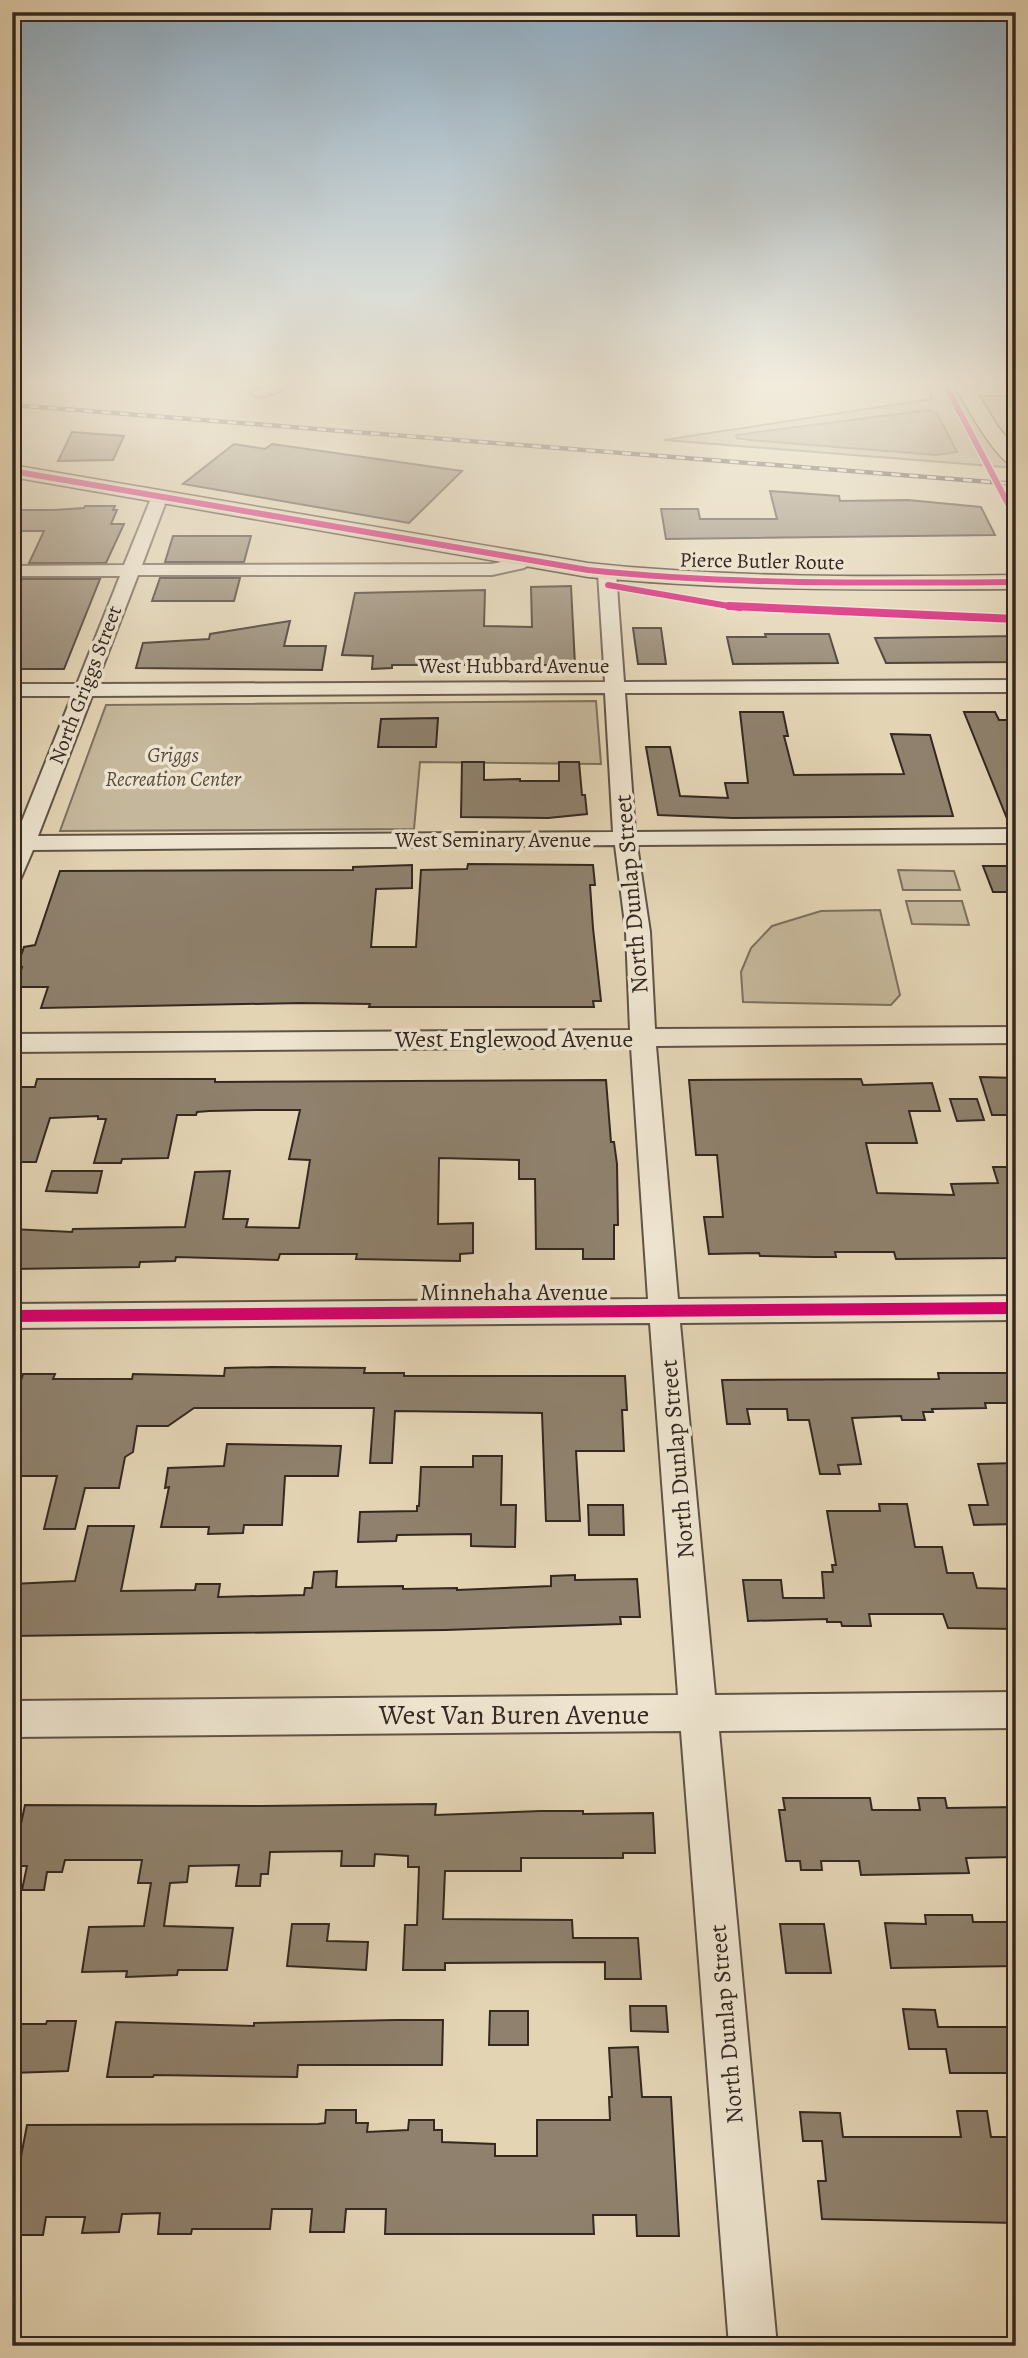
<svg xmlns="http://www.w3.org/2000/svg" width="1028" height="2358" font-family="Alegreya,serif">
<rect width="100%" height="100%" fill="#e3d4b4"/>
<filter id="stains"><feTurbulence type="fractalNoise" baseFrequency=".00286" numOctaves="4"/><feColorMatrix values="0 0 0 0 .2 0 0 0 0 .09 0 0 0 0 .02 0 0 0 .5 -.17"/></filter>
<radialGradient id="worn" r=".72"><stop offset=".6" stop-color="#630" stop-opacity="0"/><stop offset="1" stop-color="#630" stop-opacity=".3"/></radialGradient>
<path fill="#c5b79b" stroke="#7d705e" stroke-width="2" d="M925,380H1003L1016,402V468L664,440L932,399Z
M596,701L601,764L420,762L414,829L60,831L106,705Z
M898,870L954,871L960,890H903Z
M906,901H962L969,925L912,924Z
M880,910L900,995L891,1005L743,1002L741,972L751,948L772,926L821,911Z"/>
<path fill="#a89a82" stroke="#7a6c5b" stroke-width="2" d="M928,410L937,413L957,452L936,455L750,440L737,438L736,435Z"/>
<path fill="#8f816d" stroke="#352821" stroke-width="2" d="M72,432L124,436L113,460L58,461Z
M234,444L265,449L272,444L462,471L409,523L183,484Z
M770,491L839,496L840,501L908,500L981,507L995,535L666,539L661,509H698L700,519H777Z
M85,506H115L113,510H117L111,524H124L106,563H29L44,531H12V510H54L84,508Z
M173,536H251L244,562H165Z
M160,578H240L234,601H152Z
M22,579H100L64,669H12V599Z
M571,586L575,665H392V668L372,669L373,656L342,655L355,593L485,590L484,626L532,627L531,587Z
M290,621L284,646H326L322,670L136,668L143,643L209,639L210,634Z
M633,628H661L666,664H638Z
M765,634H829L838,663L733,664L727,637H766Z
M1016,636V662L886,663L875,638Z
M740,712H783L788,736H784L794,775L904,774L891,734L930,735L953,816L733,818L658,815L646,747H670L680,796L728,798L725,783H748Z
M964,712H995L999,720H1016V826H1010Z
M438,718L436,747H378L381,719Z
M462,762H484V780L520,779V781H559V762H579L582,795H585L587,814L548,818L461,817Z
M468,864L593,865L595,885H590L593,928L601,1001H593L594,1007H369L370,1004L301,1003L41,1008L48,987H16L22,967H17L24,947L35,945L60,871L353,870V867L412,865V888L376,889L371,947H416L421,870L467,869Z
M983,866H1016V892H993Z
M980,1077L1016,1078V1115H992Z
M37,1079H215V1082L606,1080L611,1142H614L617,1164L618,1225H614V1259H583V1249H536L535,1179H519V1160L439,1158L438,1224L473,1223V1253L460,1254V1261L356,1259L357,1254H280L278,1260L176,1257L175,1261L140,1262L139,1267L12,1269V1229L72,1232L73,1229L185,1227L195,1172L230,1171L223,1219H248L246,1227L299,1228L310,1160L289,1159L300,1110H259L209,1111L197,1112L196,1115H177L168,1158L122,1159L121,1163H94L106,1119H98V1116L50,1118L36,1162H12V1087H35Z
M861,1079L863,1085L932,1083L940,1111H909L917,1143H866L877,1193L954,1195L951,1184L998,1183L993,1167H1016V1258L896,1259L894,1252H835L836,1257H815L760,1256L759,1253L709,1254L704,1217H723L717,1155H696L689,1080Z
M950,1099H977L984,1120L957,1121Z
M52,1171H102L97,1193L46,1191Z
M272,1367L365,1368L364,1373H404V1376H625L627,1410H622L624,1451H576L580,1521H546L542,1413L395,1411L392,1463H370L374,1408H194L168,1426H137L133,1452L125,1457L119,1488H85L75,1529H44L57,1476H12V1453L21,1415H12V1410L23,1374H55L53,1379H132L133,1374L224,1376L225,1368Z
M938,1373H1016V1403H985L986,1408L932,1409L933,1412H923L925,1420H902L901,1416L852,1418L861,1464L838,1465L840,1474H820L809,1420H788L787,1409H747L750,1424H727L722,1380L939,1379Z
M227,1444L341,1446L338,1476H285L282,1525H244L243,1533L208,1534L209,1527H161L169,1487L165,1488L168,1468L224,1466Z
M473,1456H502L501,1505H516L515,1547L471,1546V1534L397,1535L396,1541L358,1542L360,1512L417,1511V1506H419L421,1467H473Z
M1016,1463V1524L974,1525L969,1505H988L978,1464Z
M879,1504H907L915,1547H942L947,1573H973L977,1588L1016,1589V1629L948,1628L943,1614H869L871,1626H842L841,1622H827V1619L748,1621L743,1580H781L783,1598H824L822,1572H833L832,1565H836L827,1511H880Z
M588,1505H623L624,1535H589Z
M88,1526H134L121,1591L195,1590L196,1584H220L218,1597L304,1595L305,1588H312L314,1572L337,1571L336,1587L403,1586V1589L457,1588V1590L551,1586V1576L575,1575V1580L637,1579L640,1617H620L621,1624L445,1630L12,1636V1584L75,1581Z
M783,1798H870L872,1810H920L918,1798H945L947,1808L1016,1807V1857L966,1858L969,1873L861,1875L859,1861H821L822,1870H801L800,1861H786L779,1810H785Z
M436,1804L435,1815L541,1811H583V1814L653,1813L655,1853H623V1858H521V1871H445L443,1919L572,1920L573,1938H638L641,1979H605V1962L445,1963V1970H403L405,1925H417L419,1867H408V1856L375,1854L374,1866H341L342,1851L270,1852L268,1874H261L260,1886H236L239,1865L189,1866L187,1882L170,1883L164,1926L233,1928L227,1970H178L177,1975L126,1977L127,1971L82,1972L89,1927L144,1926L151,1883H138L142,1860H65L62,1872H47L44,1890H22L27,1866H12L25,1805L261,1806Z
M925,1915H972L973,1922H1014L1016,1966L891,1968L885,1923L926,1924Z
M292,1924H329L327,1941L368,1942L366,1970L287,1966Z
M780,1924H824L831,1973H786Z
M630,2006H666L668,2032L631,2031Z
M903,2009L935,2010L938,2027H1016V2073H950L946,2049H909Z
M490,2011H528V2045H489Z
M396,2020H443L442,2065H298L297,2077L154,2075L153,2077H107L116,2022L254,2026V2023Z
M47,2021H76L68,2071L12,2073V2024H46Z
M638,2047L642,2097H671L679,2236H637L636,2215H593L594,2234H385L386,2209H346L344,2232H310L312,2209H272L270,2229H192L191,2234H158L160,2213L122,2214L119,2232L82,2233L85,2217H46L43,2235H12V2203L27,2125L318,2124L325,2123L326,2110H356V2123H368L367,2132L408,2130L409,2120H434V2130H442V2142L495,2144V2156H537V2120H610L609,2097H612L609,2048Z
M957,2111H987L991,2137H1011L1016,2163V2223L822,2219L818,2181H826L822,2141H803L800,2112L840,2113L843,2137H961Z"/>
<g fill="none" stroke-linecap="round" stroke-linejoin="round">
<defs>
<path id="minor" d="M274,380H289L278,392L258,397L251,393L268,386Z
M966,387H1016V395L961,394L959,391Z
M160,491L168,496L142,565L492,564L527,556L536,561L524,568L492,575H138L96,684L605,682L598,573L607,568L616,573L624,682L1016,680V692L625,693L635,832L1016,829V843L637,845L650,932L655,1029L1016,1027V1043L656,1046L678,1299L1016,1296V1320L680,1323L715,1695L1016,1692V1728L719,1731L777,2346H729L681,1731L12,1737V1701L678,1695L650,1323L12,1328V1304L648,1299L631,1047L12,1052V1034L630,1030L626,932L615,845L33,850L20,880L12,882V836H16L72,696H12V684H77L120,576H12V566L124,565L152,496ZM605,693L613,832L38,836L92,696Z"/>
<path id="major" d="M951,380H969L998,427L1016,449V467C995,462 963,399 951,380Z
M12,465L588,563C730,578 873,577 1016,575V589C873,590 730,591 588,577L12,477Z"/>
</defs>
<use href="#minor" stroke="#605346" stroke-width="4"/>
<use href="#major" stroke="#352821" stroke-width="3"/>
<use href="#minor" fill="#ede3ce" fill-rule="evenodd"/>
<use href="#major" fill="#e3d4b4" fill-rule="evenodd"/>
<defs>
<path id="rail" d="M12,405L1016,484"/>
</defs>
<use href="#rail" stroke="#352821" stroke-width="4.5"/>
<use href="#rail" stroke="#ede3ce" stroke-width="2.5" stroke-dasharray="9" stroke-linecap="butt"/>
<defs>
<path id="cycleway-far2" d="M943,380L1016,519
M12,471L588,570C730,585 873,583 1016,582
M608,585L740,608"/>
<path id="cycleway-far1" d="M729,606L1016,619"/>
<path id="cycleway" d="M12,1316L1016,1308"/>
</defs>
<use href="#cycleway-far2" stroke="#ede3ce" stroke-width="9"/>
<use href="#cycleway-far1" stroke="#ede3ce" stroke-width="11"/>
<use href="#cycleway" stroke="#ede3ce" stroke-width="17"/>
<use href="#cycleway-far2" stroke="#d6006c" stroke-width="6"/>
<use href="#cycleway-far1" stroke="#d6006c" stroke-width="8"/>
<use href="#cycleway" stroke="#d6006c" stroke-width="12"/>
</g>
<linearGradient id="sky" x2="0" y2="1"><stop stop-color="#8eaabf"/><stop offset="0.54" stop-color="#f2ecdd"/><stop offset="1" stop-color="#f2ecdd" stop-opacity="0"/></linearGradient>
<rect width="1028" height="710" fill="url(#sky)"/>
<g text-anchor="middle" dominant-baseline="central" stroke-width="7" stroke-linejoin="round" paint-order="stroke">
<g font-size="21" fill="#352821" stroke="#ede3ce">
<text transform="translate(762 561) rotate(1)">Pierce Butler Route</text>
<text x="514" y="666">West Hubbard Avenue</text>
<text transform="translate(85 685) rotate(-69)">North Griggs Street</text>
<text x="493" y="840">West Seminary Avenue</text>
</g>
<g font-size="21" font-style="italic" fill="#594c40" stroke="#ede3ce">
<text x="173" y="755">Griggs<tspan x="173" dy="24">Recreation Center</tspan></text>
</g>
<g font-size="24" fill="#352821" stroke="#ede3ce">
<text transform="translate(631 894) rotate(-95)">North Dunlap Street</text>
<text x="514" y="1039">West Englewood Avenue</text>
<text x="514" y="1292">Minnehaha Avenue</text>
<text transform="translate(677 1459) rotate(-95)">North Dunlap Street</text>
<text transform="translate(726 2024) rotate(-95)">North Dunlap Street</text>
</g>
<g font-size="28" fill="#352821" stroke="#ede3ce">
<text x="514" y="1715">West Van Buren Avenue</text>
</g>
</g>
<rect width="1028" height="2358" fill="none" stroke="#e3d4b4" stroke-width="42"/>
<rect x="14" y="14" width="1000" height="2330" fill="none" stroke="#352821" stroke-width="3.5"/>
<rect x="21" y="21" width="986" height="2316" fill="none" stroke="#352821" stroke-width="2"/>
<rect width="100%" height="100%" filter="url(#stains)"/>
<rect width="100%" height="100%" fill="url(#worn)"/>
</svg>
